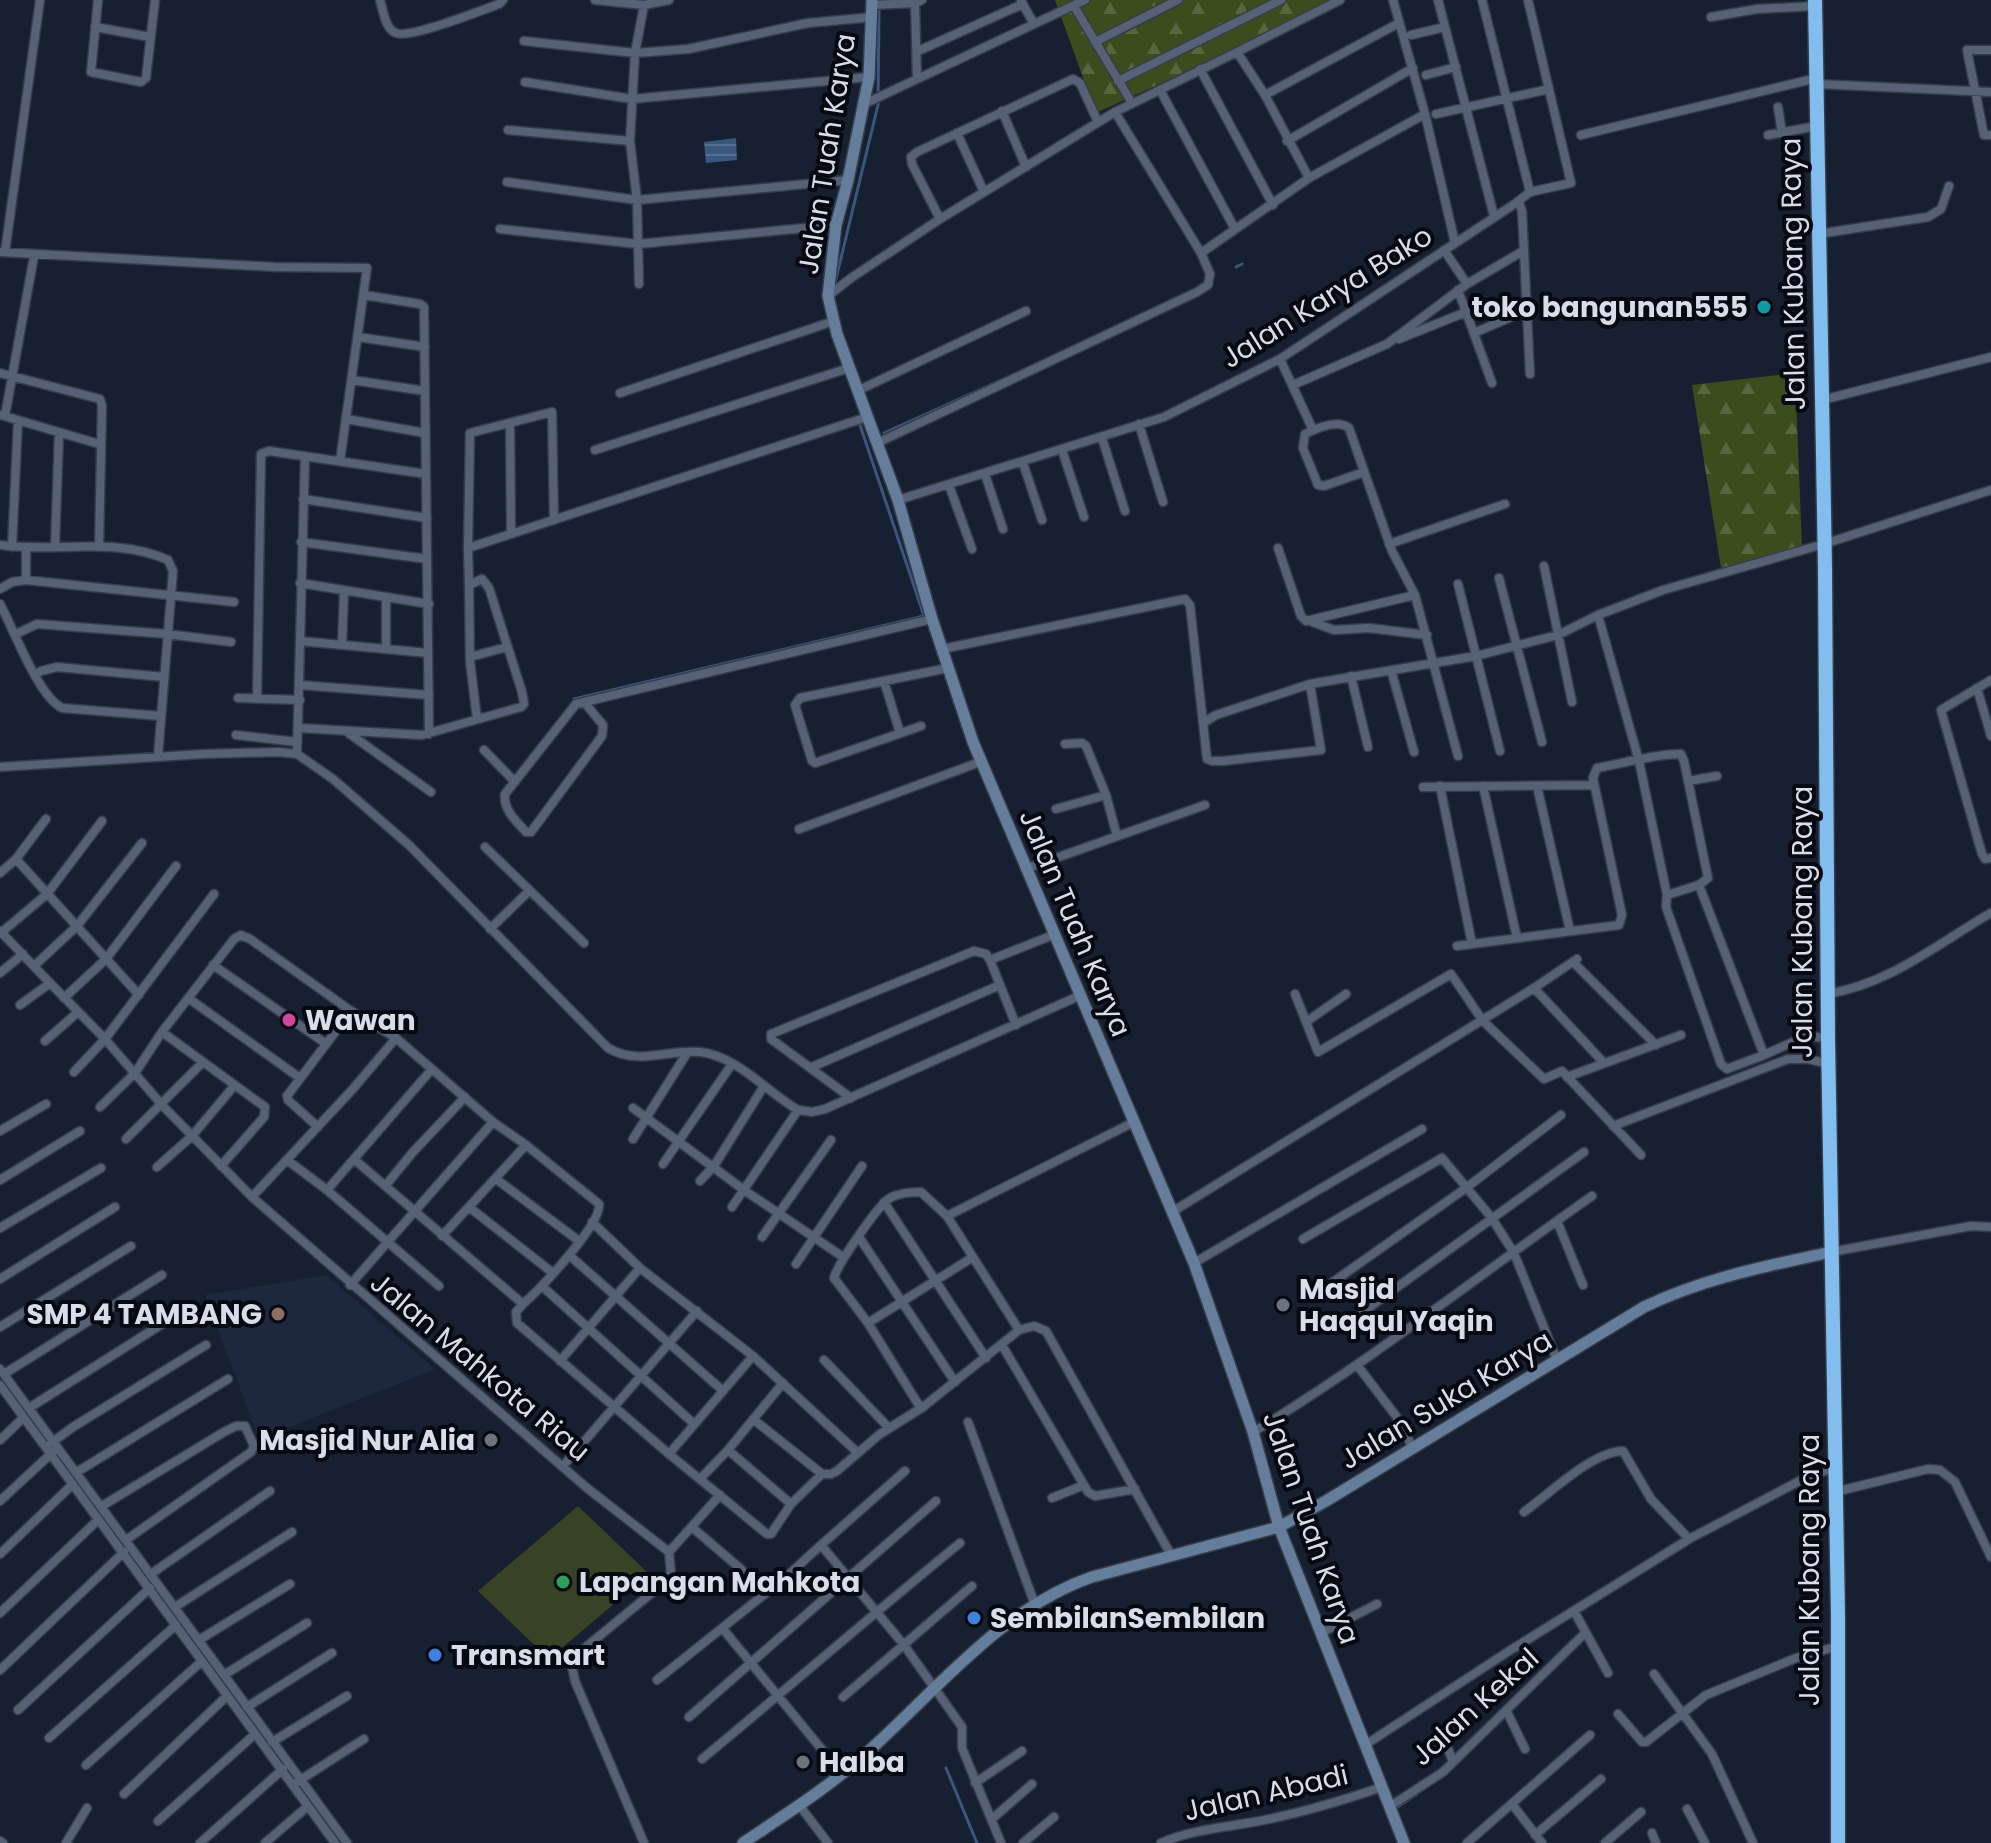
<svg xmlns="http://www.w3.org/2000/svg" width="1991" height="1843" font-family="Poppins,sans-serif">
<defs>
<pattern id="forest-firs" width="22" height="20" patternUnits="userSpaceOnUse" patternTransform="scale(2)"><rect width="22" height="20" fill="#3c4d1d"/><path d="M5 1l3.5 6h-7zM16 11l3.5 6h-7z" fill="#57663e"/></pattern>
<pattern id="water-rules" width="6" height="5" patternUnits="userSpaceOnUse" patternTransform="scale(2)"><rect width="6" height="5" fill="#39577f"/><path d="M0 2.5h6" fill="none" stroke="#556f91"/></pattern>
</defs>
<rect width="100%" height="100%" fill="#172030"/>
<path fill="#1d283f" d="M326,1275L435,1369L259,1439L205,1295Z"/>
<path fill="#374324" d="M578,1506L649,1574L549,1659L478,1591Z"/>
<path fill="url(#forest-firs)" d="M1055,0H1342L1096,113Z
M1795,373L1802,547L1721,568L1692,385Z"/>
<path fill="url(#water-rules)" d="M736,138L737,160L706,163L704,142Z"/>
<g fill="none" stroke-linecap="round" stroke-linejoin="round">
<path stroke="#39577f" stroke-width="3" d="M1236,267L1242,264
M834,287L878,105L879,11
M884,433L1019,372
M574,699L924,616L860,425
M946,1768L977,1843
M1393,1810L1417,1794"/>
<defs>
<path id="street" d="M98,0L91,72L141,82L146,78L155,0
M380,0C383,10 385,29 396,33C410,39 482,10 499,4L503,0
M595,0L644,5L669,0
M1393,0L1425,114L1455,243
M1438,0L1494,216
M1482,0L1530,192
M1021,1L1034,24
M915,3L917,79
M873,5L915,3L922,0
M1074,6L1132,103
M1711,17L1757,9L1815,6
M95,27L150,37
M1411,35L1445,27
M524,41L635,53L688,49L808,23L873,17
M1095,42L1178,0
M1991,50H1967L1984,135H1991
M918,51L1023,4
M1237,52L1340,0
M1200,69L1273,205
M1426,75L1456,67
M1118,81L1281,0
M525,82L632,99L869,77
M1816,84L1991,92
M1160,90L1235,229
M1265,95L1399,23
M864,104L1085,0
M1778,107L1782,133
M1002,111L1026,167
M1115,112L1201,253L1309,178L1425,114
M1436,114L1549,89
M508,130L630,141
M957,133L984,192
M1581,135L1817,78
M1768,135L1817,126
M1287,141L1413,68
M507,182L637,200L848,180
M1516,203L1530,192L1571,183L1528,0
M940,219L912,164L911,157L917,152L1073,79L1080,83L1098,122
M500,229L638,244L836,225
M1818,234L1928,217L1941,209L1949,186
M1444,250L1467,284
M0,252L275,267L367,268L340,461
M5,252L40,0
M639,284L637,200L630,141L635,53L644,5
M1458,290L1492,383
M364,295L420,304L424,307L429,734
M828,296L851,278L940,219L1115,112L1237,52L1265,95L1309,178
M1474,333L1525,311
M358,337L425,347
M1399,339L1466,312
M1280,359L1313,430
M0,373L100,399L102,406L99,545
M352,380L425,391
M1293,385L1387,344L1467,284L1523,251
M857,391L1026,311
M620,393L834,321
M1822,400L1991,357
M1,415L99,444
M5,416L34,256
M346,419L425,433
M510,423L511,534
M1139,424L1163,502
M1102,438L1125,511
M877,443L1197,292L1208,285L1210,274L1201,253
M595,450L849,368
M1062,450L1084,517
M1023,463L1042,520
M1364,472L1324,486L1318,485L1303,448L1305,434C1317,428 1338,419 1349,428L1392,551L1415,595L1458,756
M985,474L1003,529
M949,485L972,549
M303,499L427,518
M898,500L1164,417L1280,359L1516,203L1520,205L1522,211L1530,374
M301,542L427,559
M1389,544L1505,504
M0,545C56,553 114,536 168,560L173,571L158,756
M55,546L59,434
M12,547L18,421
M468,548L470,433L552,412L554,520
M1278,548L1301,616L1306,621L1415,595
M1544,566L1572,702
M1499,578L1542,742
M26,580V547
M300,583L429,604
M1458,584L1500,751
M469,585L468,548L867,417
M0,589L12,582L26,580L234,602
M386,597V649
M0,604C14,630 38,696 62,708L161,716
M1310,621L1334,630L1369,628L1427,635
M16,634L37,624L167,634L231,642
M300,641L428,653
M342,645L344,591
M942,649L1185,599L1190,605L1203,723
M470,657L507,647
M1391,670L1414,752
M35,675L41,671L57,667L164,677
M1351,676L1368,747
M1991,680L1941,710L1982,854L1985,859L1991,858
M884,681L900,733
M1310,684L1321,750L1223,761H1212L1207,759L1203,723L1216,715L1310,684L1476,656L1558,635L1598,615L1663,590L1824,544L1991,490
M300,685L429,695
M1977,688L1991,736
M238,698L300,700
M257,698L261,454L269,451L426,474
M584,702L603,725L602,736L531,832H526C517,822 503,810 505,794L576,704L932,619
M921,726L815,763L812,761L795,705L800,698L948,668
M299,728L422,735L521,707L524,704L522,692L489,588L482,579L469,585L470,661L477,719
M347,732L431,792
M236,735L297,742
M1065,744L1082,743L1086,746L1106,795
M484,750L515,782
M297,754L305,456
M0,767L203,754L279,752L297,754L333,779L409,845L608,1048C639,1066 668,1049 700,1052C737,1056 767,1092 798,1110L812,1112L825,1109L1079,996
M1688,781L1717,776
M1440,786L1472,944
M1483,786L1517,938
M1537,786L1570,931
M1423,787L1594,785
M1056,809L1106,795L1117,836
M799,829L980,762
M485,847L584,943
M16,859L139,995
M1025,869L1205,805
M0,873L16,859L46,819
M1699,885L1764,1055L1806,1036L1828,1038
M1667,895L1666,907L1721,1064L1727,1069L1764,1055
M490,929L529,891
M0,931L50,983
M2,932L47,894L102,821
M1457,946L1619,925L1622,915L1593,778L1597,768C1620,764 1659,753 1681,754L1684,761L1708,878L1699,885L1667,895L1639,761L1598,615
M990,960L1053,935
M1573,962L1656,1045
M213,965L325,1043
M34,966L77,926L142,843
M0,973L23,954
M1534,988L1577,959
M1295,994L1318,1052L1451,974L1483,1021L1544,1079L1562,1071L1641,1155
M1827,994C1890,984 1937,944 1991,913
M64,998L106,959L176,866
M188,998L300,1078
M20,1005L50,983L105,1039L162,1105L252,1197L587,1488L669,1552L671,1573L665,1582L575,1656L572,1667L575,1681L644,1843
M1306,1022L1346,994
M162,1032L265,1107L264,1117L221,1166
M45,1041L78,1012
M812,1067L1000,985
M432,1069L327,1190L439,1286
M74,1072L105,1039L214,894
M1567,1077L1681,1035
M851,1098L771,1039V1034L974,951L986,954L990,960L1016,1025
M100,1107L135,1073L162,1032L234,939L241,935L250,939L351,1011L396,1038L493,1122L526,1145L599,1204C602,1224 540,1289 523,1304
M633,1108L744,1190L843,1257
M1613,1126L1788,1059H1808L1829,1064
M318,1127L288,1100L287,1096L351,1011
M0,1131L46,1104
M126,1139L203,1062
M633,1139L687,1053
M287,1160L327,1190
M355,1160L523,1304L516,1312L517,1323L669,1454L767,1534H771L791,1504L822,1474H831L837,1471L880,1434L923,1407L1019,1330
M663,1164L732,1064
M157,1167L192,1136L234,1086
M496,1179L579,1241
M0,1180L80,1131
M700,1181L714,1166L764,1086
M386,1185L413,1152L465,1097
M252,1197L352,1090L396,1038
M884,1202L986,1358
M469,1207L553,1273
M732,1207L798,1110
M1172,1212L1534,988L1604,1063
M947,1216L1134,1122
M1557,1221L1583,1285
M592,1222L640,1268L753,1356L857,1452
M0,1228L101,1168
M442,1236L526,1145
M762,1237L831,1140
M859,1237L955,1382
M1303,1239L1442,1158L1491,1217L1514,1253L1557,1360
M1831,1252L1971,1226L1991,1227
M569,1255L722,1390
M1194,1263L1422,1129
M796,1264L862,1166
M0,1279L115,1207
M1333,1282L1466,1188L1561,1115
M350,1285L493,1122
M542,1286L693,1423
M1349,1322L1584,1152
M868,1323L973,1257
M0,1327L131,1246
M1002,1345L1088,1492L1095,1496L1135,1489
M824,1360L889,1428
M560,1361L640,1268
M1357,1365L1396,1416L1413,1448
M0,1369L347,1843
M4,1374L162,1275
M0,1385L335,1843
M923,1407L918,1404L868,1323L834,1278C837,1265 878,1205 890,1198C899,1193 910,1192 921,1192L947,1216L1019,1330L1034,1326L1046,1331L1171,1555
M29,1408L189,1307
M753,1419L822,1474
M968,1422L1034,1602
M1253,1432C1371,1361 1479,1275 1592,1196
M0,1440L23,1418
M51,1443L73,1427L206,1345
M728,1450L791,1504
M669,1454L753,1356
M563,1466L697,1311
M905,1471L821,1545L904,1645L962,1727V1748L1001,1843
M77,1472L228,1379
M700,1479L728,1450L783,1383
M1835,1492L1928,1469L1940,1470L1955,1482L1991,1557
M1052,1498L1084,1485
M0,1501L55,1450
M102,1506L224,1432L236,1426H245L254,1446L251,1452L126,1540
M1524,1512C1549,1494 1593,1451 1623,1451L1651,1499L1689,1539
M693,1528L742,1570
M669,1552L720,1495
M0,1554L72,1485
M151,1574L270,1491
M175,1607L292,1532
M1574,1611L1608,1673
M0,1613L98,1520
M723,1629L842,1774
M1321,1633L1377,1604
M199,1640L290,1584
M0,1670L124,1552
M1654,1674L1712,1754L1753,1843
M224,1675L307,1623
M657,1680L786,1577L821,1545
M843,1697L972,1586
M247,1707L332,1653
M18,1710L150,1588
M1507,1712L1525,1749
M1618,1714L1642,1742H1646L1706,1695L1796,1658L1838,1646
M689,1717L936,1501
M1442,1733L1453,1762
M49,1738L176,1625
M272,1742L347,1696
M1365,1745L1509,1651L1689,1539L1811,1475L1835,1468
M702,1759C789,1687 873,1614 960,1543
M86,1765L202,1661
M297,1782L364,1739
M975,1783L1022,1751
M124,1794L227,1696
M1512,1804L1542,1843
M799,1805L828,1843
M1389,1807L1443,1772L1584,1634
M1687,1809L1705,1843
M992,1819L1032,1784
M158,1821L255,1734
M1652,1833L1656,1843
M1535,1835L1601,1779
M0,1841L3,1843
M66,1843L87,1808
M200,1843L283,1769
M265,1843L308,1806
M1023,1843L1054,1817
M1161,1843C1195,1828 1233,1827 1269,1819C1308,1811 1344,1800 1382,1787
M1467,1843L1590,1735
M1605,1843L1641,1812"/>
<path id="secondary" d="M872,0L869,77L848,180L836,225L828,296L837,334L898,500L932,619L973,742L1194,1263L1253,1432L1279,1527L1404,1843
M743,1843C783,1816 826,1789 862,1757C934,1694 999,1609 1092,1577L1279,1527L1326,1501L1644,1307C1704,1278 1767,1266 1831,1252"/>
<path id="highway" d="M1815,0L1825,568L1828,1038L1838,1616V1843"/>
</defs>
<use href="#street" stroke="#373c4a" stroke-width="11"/>
<use href="#secondary" stroke="#373c4a" stroke-width="14"/>
<use href="#highway" stroke="#373c4a" stroke-width="17"/>
<use href="#street" stroke="#566175" stroke-width="8"/>
<use href="#secondary" stroke="#637d9a" stroke-width="11"/>
<use href="#highway" stroke="#81beef" stroke-width="14"/>
</g>
<circle fill="#0f9aa8" stroke="#060911" stroke-width="3" cx="1764" cy="307" r="8"/>
<circle fill="#d1479c" stroke="#060911" stroke-width="3" cx="289" cy="1020" r="8"/>
<g fill="#6b7280" stroke="#060911" stroke-width="3">
<circle cx="1283" cy="1305" r="8"/>
<circle cx="491" cy="1440" r="8"/>
<circle cx="803" cy="1762" r="8"/>
</g>
<circle fill="#8d6e63" stroke="#060911" stroke-width="3" cx="278" cy="1314" r="8"/>
<circle fill="#2e9e5b" stroke="#060911" stroke-width="3" cx="563" cy="1582" r="8"/>
<g fill="#3f7fe0" stroke="#060911" stroke-width="3">
<circle cx="974" cy="1618" r="8"/>
<circle cx="435" cy="1655" r="8"/>
</g>
<g text-anchor="middle" dominant-baseline="central" stroke-width="8" stroke-linejoin="round" paint-order="stroke">
<g font-size="28" fill="#d7dde9" stroke="#060911">
<text transform="translate(827 154) rotate(-81)">Jalan Tuah Karya</text>
<text transform="translate(1793 274) rotate(-91)">Jalan Kubang Raya</text>
<text transform="translate(1327 297) rotate(-32)">Jalan Karya Bako</text>
<text transform="translate(1802 922) rotate(-90)">Jalan Kubang Raya</text>
<text transform="translate(1075 923) rotate(67)">Jalan Tuah Karya</text>
<text transform="translate(480 1367) rotate(40)">Jalan Mahkota Riau</text>
<text transform="translate(1446 1400) rotate(-31)">Jalan Suka Karya</text>
<text transform="translate(1311 1528) rotate(71)">Jalan Tuah Karya</text>
<text transform="translate(1809 1570) rotate(-90)">Jalan Kubang Raya</text>
<text transform="translate(1475 1707) rotate(-42)">Jalan Kekal</text>
<text transform="translate(1266 1793) rotate(-13)">Jalan Abadi</text>
</g>
<g font-size="28" font-weight="bold" fill="#d7dde9" stroke="#060911" text-anchor="start">
<text x="1748" y="307" text-anchor="end">toko bangunan555</text>
<text x="305" y="1020">Wawan</text>
<text x="1299" y="1289">Masjid<tspan x="1299" dy="32">Haqqul Yaqin</tspan></text>
<text x="262" y="1314" text-anchor="end">SMP 4 TAMBANG</text>
<text x="475" y="1440" text-anchor="end">Masjid Nur Alia</text>
<text x="579" y="1582">Lapangan Mahkota</text>
<text x="990" y="1618">SembilanSembilan</text>
<text x="451" y="1655">Transmart</text>
<text x="819" y="1762">Halba</text>
</g>
</g>
</svg>
